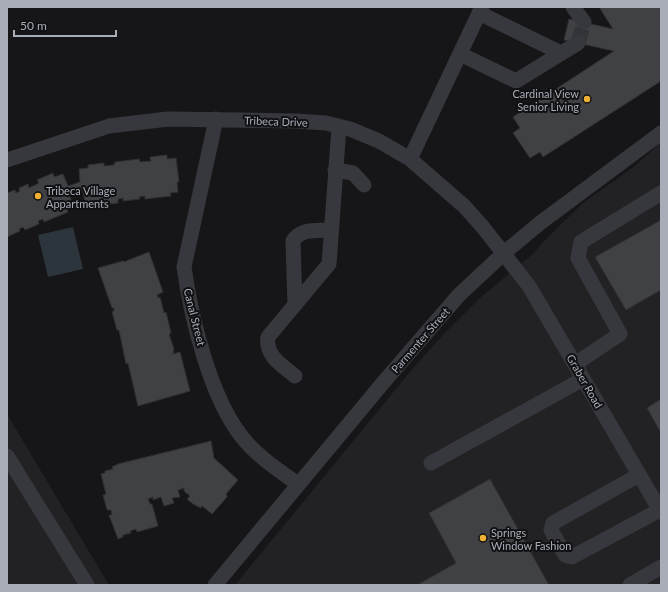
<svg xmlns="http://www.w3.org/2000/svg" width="668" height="592" font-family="Lato,sans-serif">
<rect width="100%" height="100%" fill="#161618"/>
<path fill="#222225" d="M661,142V585H235L414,367L444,334L481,297L534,253L543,242L583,203L635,166Z
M7,414L29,451L109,585H7Z"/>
<path fill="#2c353c" d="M73,227L83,269L48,277L38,235Z"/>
<path fill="#404145" stroke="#303034" d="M599,7H661V81L543,157L540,152L530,158L513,133L520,128L513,117L614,51L564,40L569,19L613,29Z
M167,155V159L176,158L179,182H177L178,192L170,193L171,196L145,199V196L139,197L140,199L123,201V198L118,199V203L93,206L92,202H85L83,192H81V191L71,193V195H69L74,206L67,209L68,212L44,222L43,219L38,221L39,224L25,230L23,227L19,229L20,231L7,237V193L15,190L16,193L20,191L19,188L28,184L29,188L39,183L37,180L53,173L54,177L63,174L68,186L80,182L79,169L88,168V165L104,163V166L114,165L115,162L139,159L140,162L151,161L150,157Z
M661,220V290L626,310L595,257Z
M149,252L163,292L157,295L158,298L160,297L164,313L166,312L171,333L169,334L174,349L173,354L180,352L190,391L138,406L128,363L126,364L119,330H117L112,312L114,311V308H112L98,268L123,261L126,262V261Z
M661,399V433L647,408Z
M211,441L214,458L238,480L226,494L227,497L212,514L202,506L201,508L193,504L187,499L190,496L184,491V488L178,490L180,497L172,498L174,503L164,506L161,497L153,500V497L148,499L150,504H152L158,526L137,532L136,529L130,531L131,533L123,535V537L118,539L109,515H112L111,510H107L103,495L106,494L101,474L105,473V471L113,469L112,467L118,464Z
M490,479L549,585H417L456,563L429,513Z"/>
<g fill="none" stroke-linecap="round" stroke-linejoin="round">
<path stroke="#333438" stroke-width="15" stroke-dasharray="15 8" stroke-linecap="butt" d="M578,43L584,22"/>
<path stroke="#37383d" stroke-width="15" d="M573,7L584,22
M479,13L561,53
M460,54L516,81L578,43
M216,119L184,267C191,317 210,397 242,437C257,456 278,470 298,484
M410,159L482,7
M7,160L109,126L168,119L296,121L326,123L350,129L379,141L410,159L464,206L482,226L529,286L661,512
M335,170L353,173L364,185
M295,305L293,241C301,228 317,231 331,230
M575,364L620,334L578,258L581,242L661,193
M295,376C282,365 265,356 268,337L329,264L339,127
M7,456L87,585
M431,463L583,379
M639,475L553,523L551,530L565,555L572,557L660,510
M215,585L382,384L459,295L504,253L540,223L661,133
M630,585L661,567"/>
</g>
<g fill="#f2b134" stroke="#111113" stroke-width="1.5">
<circle cx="587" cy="99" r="4"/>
<circle cx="38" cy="196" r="4"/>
<circle cx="483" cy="538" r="4"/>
</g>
<g text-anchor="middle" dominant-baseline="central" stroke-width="4" stroke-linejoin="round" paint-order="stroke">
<g font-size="11" fill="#a8adb8" stroke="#111113" text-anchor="start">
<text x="579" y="93" text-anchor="end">Cardinal View<tspan x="579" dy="13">Senior Living</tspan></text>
<text x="46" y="190">Tribeca Village<tspan x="46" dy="13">Appartments</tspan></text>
<text x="491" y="532">Springs<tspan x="491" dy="13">Window Fashion</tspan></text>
</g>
<g font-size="11" fill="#a8adb8" stroke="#111113">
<text transform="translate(276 121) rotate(2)">Tribeca Drive</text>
<text transform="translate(195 317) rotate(76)">Canal Street</text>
<text transform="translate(420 340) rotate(-49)">Parmenter Street</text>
<text transform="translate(585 381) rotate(60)">Graber Road</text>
</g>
</g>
<rect width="668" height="592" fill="none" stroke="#a8adb8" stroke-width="16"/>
<path d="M14 30v6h102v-6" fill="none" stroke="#a8adb8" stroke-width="2"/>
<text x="20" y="30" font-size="12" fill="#a8adb8" stroke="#111113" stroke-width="3" paint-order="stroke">50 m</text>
</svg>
